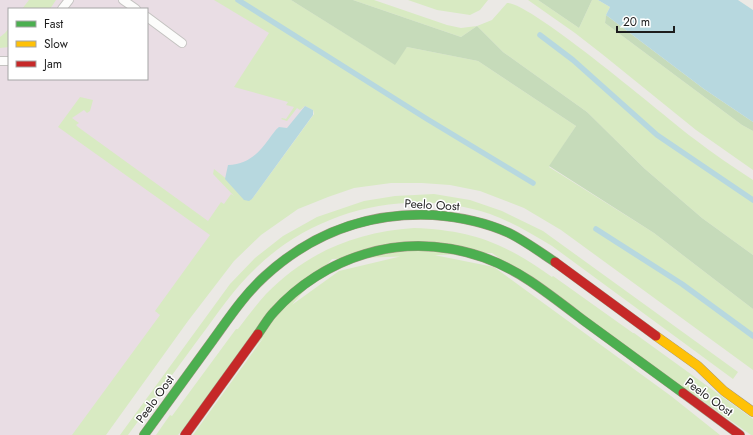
<svg xmlns="http://www.w3.org/2000/svg" width="753" height="435" font-family="Jost,sans-serif">
<rect width="100%" height="100%" fill="#ebe9e5"/>
<path fill="#e9dde4" fill-rule="evenodd" d="M0,0H224L338,69L85,435H0ZM9,9H147V79H9Z"/>
<path fill="#d8eac2" d="M29,0H56L50,9H22Z
M214,0H291L394,64L407,47L478,61L576,126L549,167L654,233L753,309V370L561,230L524,208L480,191L450,185L422,183H391L354,188L328,197L298,209L261,235L234,261L188,321L106,435H72L160,315L155,311L210,235L58,127L80,97L93,100L90,111L87,113L84,110L72,118L79,123L76,125L78,127L208,221L221,202L224,204L231,194L234,196L213,174L214,169L252,199L314,114L313,110L305,106L300,110L297,108L287,121L281,119L282,118L286,119L294,107L286,105L288,102L234,87L269,33Z
M353,0H374L447,25L461,28L477,26L492,20L507,3C528,0 668,119 693,138C712,153 733,167 753,180V255L702,218L645,169L587,112L503,52L477,26L461,37Z
M408,0H488L480,10L470,15L437,10Z
M528,0H538L579,28L592,0H598L610,7L606,15L605,23L742,125L753,131V170L696,130L602,54L575,33Z
M9,28V47L0,48V37L5,33Z
M434,194L470,200L502,211L543,231L738,372L733,379L552,246C532,234 512,222 490,214C410,187 317,209 257,267C234,288 218,313 200,337C176,370 152,402 128,435H120L230,284L255,258L283,236L317,217L364,201L395,196Z
M414,228C471,230 505,243 552,277L553,276L633,333H634L753,419V435H751L492,253L332,259L178,435H156L170,415L172,416L236,329H238C247,317 256,305 266,294C307,252 356,232 414,228Z
M419,252L494,267L671,396L720,435H193L282,312L339,271Z"/>
<path fill="#c6dbba" d="M291,0H353L461,37L477,26L503,52L587,112L645,169L702,218L753,255V309L654,233L549,166L576,126L478,61L407,47L395,65Z
M538,0H592L579,28Z
M606,15L704,89L753,122V131L742,125L605,23Z"/>
<path fill="#b7d8df" d="M598,0H738L753,10V122L704,89L606,15L610,7Z
M305,106L313,110V115L252,199L249,201L244,200L225,179L228,165C248,164 258,154 269,139C272,135 275,130 279,127L287,128Z"/>
<g fill="none" stroke-linecap="round" stroke-linejoin="round">
<path stroke="#b7d8df" stroke-width="5.5" d="M238,0L427,119L533,183
M540,35L573,60L657,135L753,200
M596,229L682,284L753,336"/>
<defs>
<path id="lane" d="M123,0L136,9
M62,9L69,0
M147,17L182,43
M0,61H9"/>
<path id="fast" d="M258,334C264,326 268,318 274,312C298,285 331,264 365,254C421,237 481,248 530,281C548,293 566,307 583,320C617,345 650,369 683,393
M144,435C167,403 190,372 213,340C229,318 244,295 265,276C312,233 368,212 433,215C459,217 485,222 509,233C525,241 540,252 555,262"/>
<path id="slow" d="M656,336L698,366L724,391L753,412"/>
<path id="jam" d="M555,262L656,336
M683,393L740,435
M185,435L258,334"/>
</defs>
<use href="#lane" stroke="#c4c3c1" stroke-width="10"/>
<use href="#fast" stroke="#a19681" stroke-width="10"/>
<use href="#slow" stroke="#a19681" stroke-width="10"/>
<use href="#jam" stroke="#a19681" stroke-width="10"/>
<use href="#lane" stroke="#fcfcfb" stroke-width="8"/>
<use href="#fast" stroke="#4caf50" stroke-width="9"/>
<use href="#slow" stroke="#ffc107" stroke-width="9"/>
<use href="#jam" stroke="#c62828" stroke-width="9"/>
</g>
<g text-anchor="middle" dominant-baseline="central" stroke-width="3" stroke-linejoin="round" paint-order="stroke">
<g font-size="12" fill="#1d1d1d" stroke="#fff">
<text transform="translate(432 205) rotate(3)">Peelo Oost</text>
<text transform="translate(709 397) rotate(36)">Peelo Oost</text>
<text transform="translate(155 399) rotate(-54)">Peelo Oost</text>
</g>
</g>
<rect x="8" y="8" width="140" height="72" fill="#ffffff" stroke="#a5a5a5"/>
<rect x="16" y="21" width="20" height="6" fill="#4caf50" stroke="#a5a5a5"/>
<text x="44" y="28" font-size="12" fill="#1d1d1d">Fast</text>
<rect x="16" y="41" width="20" height="6" fill="#ffc107" stroke="#a5a5a5"/>
<text x="44" y="48" font-size="12" fill="#1d1d1d">Slow</text>
<rect x="16" y="61" width="20" height="6" fill="#c62828" stroke="#a5a5a5"/>
<text x="44" y="68" font-size="12" fill="#1d1d1d">Jam</text>
<path d="M617 26v6h57v-6" fill="none" stroke="#1d1d1d" stroke-width="2"/>
<text x="623" y="26" font-size="12" fill="#1d1d1d" stroke="#ffffff" stroke-width="3" paint-order="stroke">20 m</text>
</svg>
